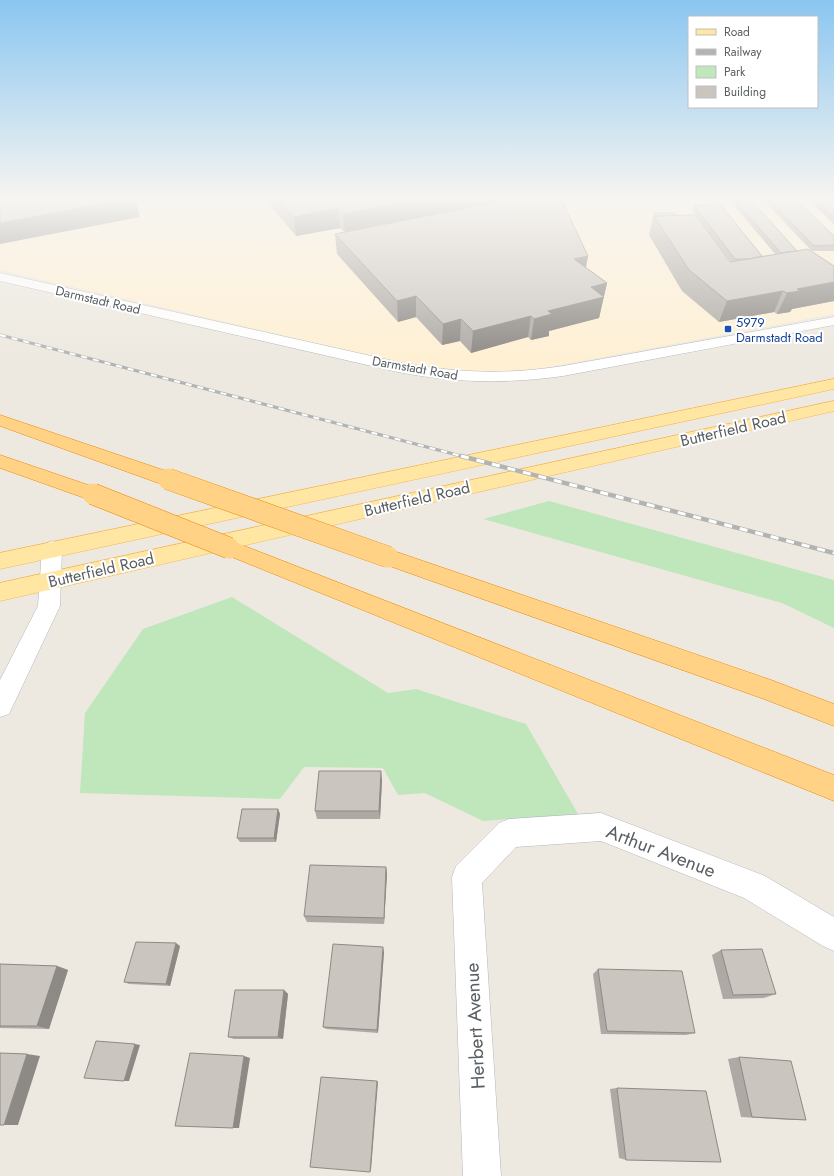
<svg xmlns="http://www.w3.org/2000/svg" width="834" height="1176" font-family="Jost,sans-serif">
<rect width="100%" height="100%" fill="#ede9e0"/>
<path fill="#fff0d3" d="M0,198H834V314L550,367L523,371L493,372L463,371L436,369L390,360L0,270Z"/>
<path fill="#c0e6bb" d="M549,501L834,580V628L782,603L483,519Z
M232,597L388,693L416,689L526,724L578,814L483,821L425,793L398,795L383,768L304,767L280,799L80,793L85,713L143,629Z"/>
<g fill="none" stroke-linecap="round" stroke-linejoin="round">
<defs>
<path id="minor" d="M0,273L398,362C456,373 505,375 563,366L834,317V325L563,376C505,384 456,383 398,372L0,281Z
M52,541L59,544L62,549L60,606L9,714L0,717V680L38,606L42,549L45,544Z
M601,813L765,876L834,917V951L823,946L744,898L601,841L516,847L482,883L501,1176H463L452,877L456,866L499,823L509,819Z"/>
<path id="major" d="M834,379V389L0,569V553Z
M834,401V411L0,601V583Z"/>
<path id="highway" d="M0,415L175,474L178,479L175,484L168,485L161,484L0,426Z
M0,455L100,489L103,494L100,499L93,501L0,468Z
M229,540L834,775V801L222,553L219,548L222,543Z
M388,549L771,680L834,704V726L764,699L381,563L377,557L381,551Z"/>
</defs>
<use href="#minor" stroke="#b3b8bc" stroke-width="1"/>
<use href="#major" stroke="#f8b54e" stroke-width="1"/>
<use href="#highway" stroke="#ed8800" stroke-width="1"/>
<use href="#minor" fill="#fff" fill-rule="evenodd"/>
<use href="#major" fill="#ffe6a3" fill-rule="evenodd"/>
<use href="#highway" fill="#ffd285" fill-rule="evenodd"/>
<defs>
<path id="rail-far1" d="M0,335L465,457"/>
<path id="rail" d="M461,456L834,553"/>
</defs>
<use href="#rail-far1" stroke="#b2b3b3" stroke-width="3"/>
<use href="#rail" stroke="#b2b3b3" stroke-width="4.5"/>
<use href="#rail-far1" stroke="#fff" stroke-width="2" stroke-dasharray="6" stroke-linecap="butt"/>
<use href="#rail" stroke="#fff" stroke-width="3" stroke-dasharray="8" stroke-linecap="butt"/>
<defs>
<path id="highway-bridge" d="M168,479L388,557
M93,494L229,548"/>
</defs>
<use href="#highway-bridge" stroke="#ed8800" stroke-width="22" stroke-linecap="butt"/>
<use href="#highway-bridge" stroke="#ffd285" stroke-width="21"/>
</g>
<path fill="#aea9a4" d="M264,198H556L588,256L586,268L607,283L599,318L549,331V336L531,340L528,337L471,353L460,341L442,345L416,317L398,322L337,254L335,234L344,232L340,228L296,236Z
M733,198L797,251L834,266V301L792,309L790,312L777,314L774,312L719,322L682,291L649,235L654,213L677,215L730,262H731L692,210L694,205L762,256L775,254L732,203Z
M761,198H794L834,236V251H812Z
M806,198H834V224Z
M382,780L380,819H317L315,811Z
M278,809L280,814L276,842H240L237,838Z
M386,867L387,874L384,924L307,922L304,916Z
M180,946L170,986L129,984L124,982Z
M721,950L776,994L764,998L723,999L712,955Z
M384,952L378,1033L326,1029L323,1027Z
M0,964L57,966L68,970L49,1029L0,1028Z
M598,969L695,1033L686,1035L601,1034L593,974Z
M284,990L288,994L283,1039H234L228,1037Z
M739,1057L806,1120H792L741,1117L728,1059Z
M617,1088L626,1160L619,1158L610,1089Z"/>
<path fill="#8d8a86" d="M135,198L140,217L0,244V223Z
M425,198H518L345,233L343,214Z
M338,208L340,228L296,236L294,217Z
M588,256L584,276L574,259Z
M834,282V301L792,309L790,312L777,314L787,293L797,289Z
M607,283L599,318L549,331V336L531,340L534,319L591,287Z
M783,291L774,312L719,322L727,301Z
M416,296V317L398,322L397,301Z
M531,316L528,337L471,353L473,331Z
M461,319L460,341L442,345L443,324Z
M381,771L382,780L380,819L379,811Z
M278,809L280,814L276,842L274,838Z
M386,867L387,874L384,924V918Z
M176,943L180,946L170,986L166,984Z
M383,947L384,952L378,1033L377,1030Z
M57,966L68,970L49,1029L37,1026Z
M284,990L288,994L283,1039L278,1037Z
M135,1044L140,1045L129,1081H124Z
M27,1054L40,1056L18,1125H4Z
M244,1056L250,1058L239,1128H233Z
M377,1081L378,1082L371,1170L370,1172Z"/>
<path fill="#cac5bf" stroke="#8d8a86" d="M0,198H135L0,223Z
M277,198H425L343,214L338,208L294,217Z
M517,198H556L562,201L588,256L574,259L607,283L591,287L604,297L548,311L552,314L534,319L531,316L473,331L461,319L443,324L416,296L397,301L335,234Z
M733,198H749L797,251L786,252L781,253Z
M768,198H794L834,236V245L814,246Z
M814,198H834V217Z
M720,204L762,256L749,259H735L694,205Z
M654,213H675L677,215L656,216Z
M696,215L730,262L808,249L834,266V282L797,289L800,291L787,293L783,291L727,301L689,270L654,216Z
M319,771H381L379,811H315Z
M242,809H278L274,838H237Z
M310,865L386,867L384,918L304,916Z
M136,942L176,943L166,984L124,982Z
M333,944L383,947L377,1030L323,1027Z
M762,949L776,994L733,995L721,950Z
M0,964L57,966L37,1026H0Z
M598,969L682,971L695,1033L607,1031Z
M235,990H284L278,1037H228Z
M96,1041L135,1044L124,1081L84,1078Z
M0,1053L27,1054L4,1125H0Z
M190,1053L244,1056L233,1128L175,1126Z
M739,1057L791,1061L806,1120L752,1117Z
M321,1077L377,1081L370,1172L310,1167Z
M617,1088L706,1091L721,1162L626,1160Z"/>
<linearGradient id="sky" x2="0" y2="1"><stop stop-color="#8ac6f1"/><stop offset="0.55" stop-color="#f7f5f1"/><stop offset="1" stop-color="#f7f5f1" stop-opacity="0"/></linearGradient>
<rect width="834" height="362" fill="url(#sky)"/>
<rect fill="#1a4fb4" stroke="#fff" stroke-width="1.5" x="724" y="325" width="8" height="8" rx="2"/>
<g text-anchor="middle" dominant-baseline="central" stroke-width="4" stroke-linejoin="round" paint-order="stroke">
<g font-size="13" fill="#595e62" stroke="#fff">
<text transform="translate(98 300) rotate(13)">Darmstadt Road</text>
<text transform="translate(415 368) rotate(10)">Darmstadt Road</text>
</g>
<g font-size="13" fill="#164399" stroke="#fff" text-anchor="start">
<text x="736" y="322">5979<tspan x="736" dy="15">Darmstadt Road</tspan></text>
</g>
<g font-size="16" fill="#595e62" stroke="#fff">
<text transform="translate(733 429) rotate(-13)">Butterfield Road</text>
<text transform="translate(417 499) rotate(-13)">Butterfield Road</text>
<text transform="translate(101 570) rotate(-13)">Butterfield Road</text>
</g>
<g font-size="19" fill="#595e62" stroke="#fff">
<text transform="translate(661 851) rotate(21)">Arthur Avenue</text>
<text transform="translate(475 1026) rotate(-93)">Herbert Avenue</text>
</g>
</g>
<rect x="688" y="16" width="130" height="92" fill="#ffffff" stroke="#bdbfc0"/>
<rect x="696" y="29" width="20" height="6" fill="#ffe6a3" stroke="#bdbfc0"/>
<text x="724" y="36" font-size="12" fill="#595e62">Road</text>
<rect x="696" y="49" width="20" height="6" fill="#b2b3b3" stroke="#bdbfc0"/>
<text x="724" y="56" font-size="12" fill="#595e62">Railway</text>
<rect x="696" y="66" width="20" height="12" fill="#c0e6bb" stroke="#bdbfc0"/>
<text x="724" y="76" font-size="12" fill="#595e62">Park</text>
<rect x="696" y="86" width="20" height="12" fill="#cac5bf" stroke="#bdbfc0"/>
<text x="724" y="96" font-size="12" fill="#595e62">Building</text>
</svg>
